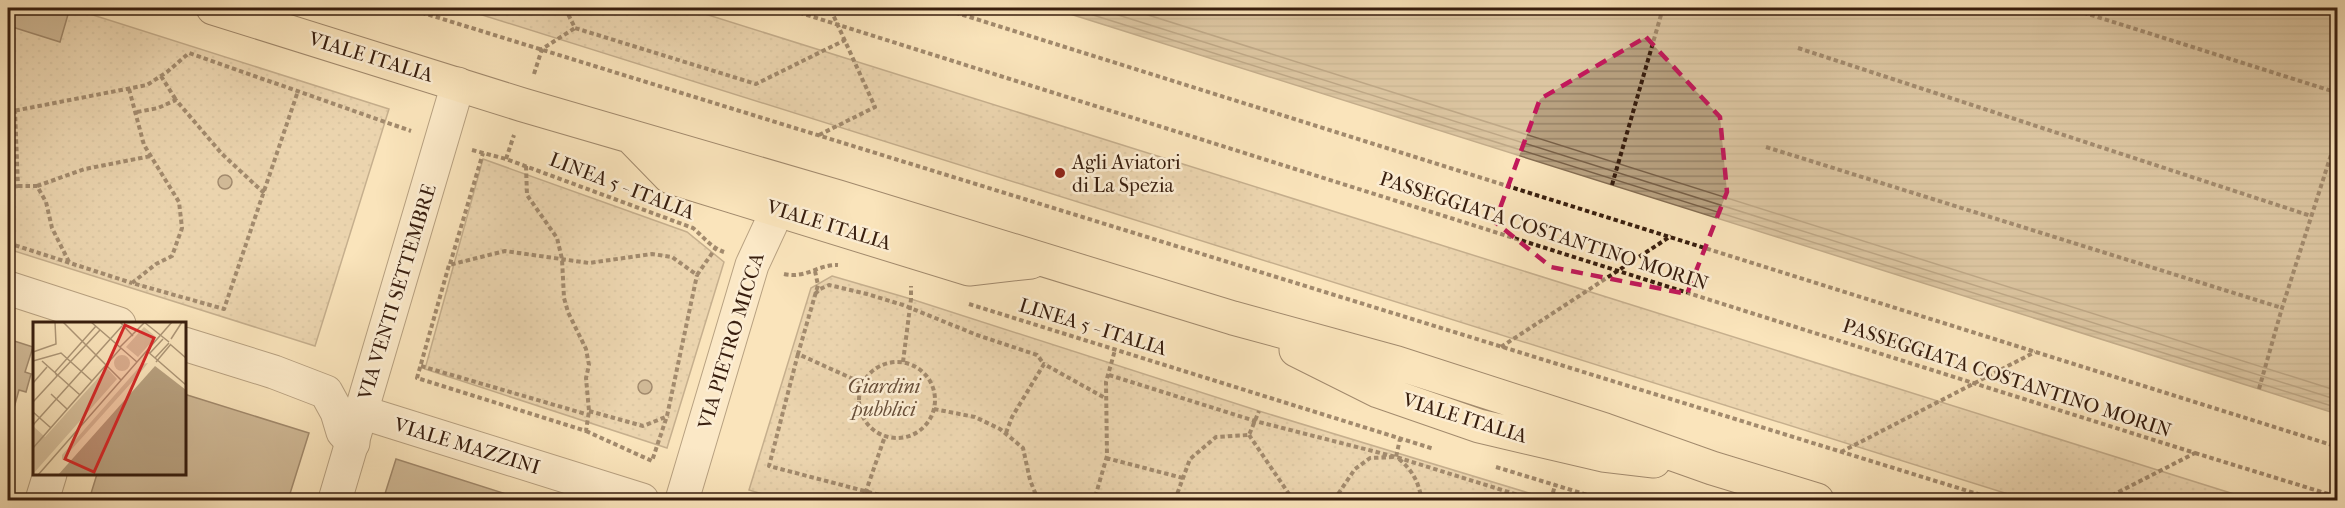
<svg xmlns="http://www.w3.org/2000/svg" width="2345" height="508" font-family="'IM FELL French Canon',serif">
<defs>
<pattern id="green-dots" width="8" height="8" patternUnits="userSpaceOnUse" patternTransform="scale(1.5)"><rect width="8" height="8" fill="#d9c29e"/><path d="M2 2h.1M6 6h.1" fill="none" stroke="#bba687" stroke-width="1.8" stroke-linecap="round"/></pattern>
<pattern id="water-rules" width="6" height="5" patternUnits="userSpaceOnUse" patternTransform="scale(1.5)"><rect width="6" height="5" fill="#b8a180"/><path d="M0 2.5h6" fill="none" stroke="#978367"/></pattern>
</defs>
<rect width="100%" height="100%" fill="#fae4bb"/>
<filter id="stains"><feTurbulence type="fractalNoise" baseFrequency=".00333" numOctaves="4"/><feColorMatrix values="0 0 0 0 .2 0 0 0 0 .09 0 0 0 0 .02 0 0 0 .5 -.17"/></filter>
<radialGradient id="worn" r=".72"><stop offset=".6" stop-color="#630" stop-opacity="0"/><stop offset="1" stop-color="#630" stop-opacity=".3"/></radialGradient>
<path fill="url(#green-dots)" stroke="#887056" stroke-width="1.5" d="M8,8H71L389,109L315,346L8,249Z
M460,8H686L2253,500H2027Z
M483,159L687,232L724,262L667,448L425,369Z
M832,276L911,299L1259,411L1552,500H783L749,490L811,288Z"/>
<path fill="url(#water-rules)" stroke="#856d52" stroke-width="1.5" d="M1051,8H2337V414L2259,389Z"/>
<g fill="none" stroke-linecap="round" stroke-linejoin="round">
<path stroke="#786047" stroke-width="1.5" d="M1071,8L2338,408
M1096,8L2338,400
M1126,8L2338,391"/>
</g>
<path fill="#9d8568" stroke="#381e0e" stroke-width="1.5" d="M14,8H57L69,11L60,42L9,26Z
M218 182a7 7 0 1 1 14 0a7 7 0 1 1-14 0Z
M8,339L33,347L25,372L31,374L26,392L19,390L8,429Z
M638 387a7 7 0 1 1 14 0a7 7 0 1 1-14 0Z
M184,394L309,433L288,500H89L97,474H184Z
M396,459L525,500H424L414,497L413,500H383Z"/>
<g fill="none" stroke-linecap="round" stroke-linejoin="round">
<defs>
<path id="minor" d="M8,288L119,324
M184,344L274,372L326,392L337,412L343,432L353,443
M361,412L642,500
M42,500L50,474
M682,500L752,265L778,209L805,204"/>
<path id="tertiary" d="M335,500L458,84"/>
<path id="primary" d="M213,8L523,105L839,197L1233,318L1397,363L1605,430L1712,468L1817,500
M633,139L670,177L969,269L1031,262
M1296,350L1378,391L1479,426L1603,455L1654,461"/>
</defs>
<use href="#minor" stroke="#685039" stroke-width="35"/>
<use href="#tertiary" stroke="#685039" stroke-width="35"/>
<use href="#primary" stroke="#381e0e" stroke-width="35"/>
<path stroke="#381e0e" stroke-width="4" stroke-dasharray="4.5 3" stroke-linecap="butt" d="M407,8L1997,500
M565,8L575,28L756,84L845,40
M785,8L2195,453L2103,500
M941,8L2338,447
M2069,8L2338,93
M1798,48L2311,216
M534,74L542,49L575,28
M161,76L176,100
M129,89L144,145L179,202L182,228L172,256L156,264L132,283L224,309L298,91
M8,112L147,85L167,72L189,53L411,131
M137,112L158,108L176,100L222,154L264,193
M819,135L875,107L830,8
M1766,147L2282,308
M472,150L506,159L693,228C704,237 710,247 724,252
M506,159L514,135
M526,166L527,195L557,238L562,259L564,298L568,312L586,349L589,365L586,378L589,411L586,431L417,378L449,265L505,251L589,263L652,254L672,257L697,275L715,249
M1612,185L1663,8
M18,186H37L46,202L52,228L69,262
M37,186L85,169L151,156
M8,188L18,186L15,111
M8,243L132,283
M450,264L483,153
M815,271L818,285L798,354L862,383
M784,274C806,279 819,264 838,265
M815,294L820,289L829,285L867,294L903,305L977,335L1037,355L1044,364
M969,304L1434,449
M1501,347L1671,236
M798,354L769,466L899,500
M859 400a38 38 0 1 1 76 0a38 38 0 1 1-76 0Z
M903,362L911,299V286
M421,366L589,415
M1109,375L1255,421L1396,457L1534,500
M2259,389L2282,308L2338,133
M934,409L975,417L1000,429L1023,448L1030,480L1038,500
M589,411L643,426L668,416
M586,431L652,461L667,416L697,275
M1006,433L1012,417L1044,364L1105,398
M1249,435L1293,500
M1841,452L2035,352
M2195,453L2338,497
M1106,458L1183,478
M1399,459C1414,472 1418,482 1422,500
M1496,467L1604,500
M863,500L885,436
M1088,500L1096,494L1107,456L1106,382L1115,350
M1178,500L1176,497L1190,459L1216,437L1249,435L1259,411
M1334,500L1355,469L1370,458L1396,457L1400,439
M1551,500L1555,485"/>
<use href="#minor" stroke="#fcedd3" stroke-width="33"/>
<use href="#tertiary" stroke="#fcedd3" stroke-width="33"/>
<use href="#primary" stroke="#fae4bb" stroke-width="33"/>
</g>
<path d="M0 0H2345V508H0ZM1646,37L1720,117L1727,192L1687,294L1551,267L1495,222L1540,99Z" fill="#fae4bb" fill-opacity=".55" fill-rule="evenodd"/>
<path fill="none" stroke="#c2185b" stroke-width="4.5" stroke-dasharray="12 8" stroke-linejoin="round" d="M1646,37L1720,117L1727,192L1687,294L1551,267L1495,222L1540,99Z"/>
<circle fill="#8f2418" stroke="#fcedd3" stroke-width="2" cx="1060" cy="173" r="6"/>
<g text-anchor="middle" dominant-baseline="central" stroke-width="5" stroke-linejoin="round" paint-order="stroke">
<g font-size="20" fill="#381e0e" stroke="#fcedd3">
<text transform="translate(371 57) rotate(17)">VIALE ITALIA</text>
<text transform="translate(622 186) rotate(21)">LINEA 5 - ITALIA</text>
<text transform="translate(829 225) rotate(17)">VIALE ITALIA</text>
<text transform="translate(1544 231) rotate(18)">PASSEGGIATA COSTANTINO MORIN</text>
<text transform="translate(397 292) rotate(-73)">VIA VENTI SETTEMBRE</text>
<text transform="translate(1093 327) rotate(17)">LINEA 5 - ITALIA</text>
<text transform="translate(731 341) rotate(-73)">VIA PIETRO MICCA</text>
<text transform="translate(2007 378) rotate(18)">PASSEGGIATA COSTANTINO MORIN</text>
<text transform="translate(1465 418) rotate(17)">VIALE ITALIA</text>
<text transform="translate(467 446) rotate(17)">VIALE MAZZINI</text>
</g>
<g font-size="20" fill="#381e0e" stroke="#fcedd3" text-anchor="start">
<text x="1072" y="162">Agli Aviatori<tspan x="1072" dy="23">di La Spezia</tspan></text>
</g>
<g font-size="20" font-style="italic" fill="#684f39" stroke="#fcedd3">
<text x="884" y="386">Giardini<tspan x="884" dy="23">pubblici</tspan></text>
</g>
</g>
<g transform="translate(33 322)">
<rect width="153" height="153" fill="#fae4bb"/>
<path d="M111,5L123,15L105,35L93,25ZM81 41a8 8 0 1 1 16 0a8 8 0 1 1-16 0ZM115,41L107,51L29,138V133L109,42ZM74,46L84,57L0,152V104L12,115Z" fill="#d9c29e"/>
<path d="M122,44L153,68V153H25Z" fill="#b8a180"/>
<path fill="none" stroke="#ac9576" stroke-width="1.5" d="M30,0L88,58M58,0L104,40M87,0L100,14M111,0L136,20M138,17L149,0M138,23L153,36M87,25L112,0M114,29L153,63M0,30L23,22L22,0M117,31L130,17M122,36L136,21M0,39L28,31L59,59M9,39L47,73M123,40L138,22M24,54L22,50L63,4M24,54L67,8M0,61L14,45M18,72L34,87M0,80L24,54M0,90L18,106M0,103L89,4M0,126L88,26M5,153L139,0"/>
<path fill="#d62828" fill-opacity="0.15" stroke="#d62828" stroke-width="3" d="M92,3L121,16L61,150L32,137Z"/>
<rect width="153" height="153" fill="none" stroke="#381e0e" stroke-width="3"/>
</g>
<rect width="2345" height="508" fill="none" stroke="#fae4bb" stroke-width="30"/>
<rect x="9" y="9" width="2327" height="490" fill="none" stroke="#381e0e" stroke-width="3"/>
<rect x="15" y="15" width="2315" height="478" fill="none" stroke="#381e0e" stroke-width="1.5"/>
<rect width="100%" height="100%" filter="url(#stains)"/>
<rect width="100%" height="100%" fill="url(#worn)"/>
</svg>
